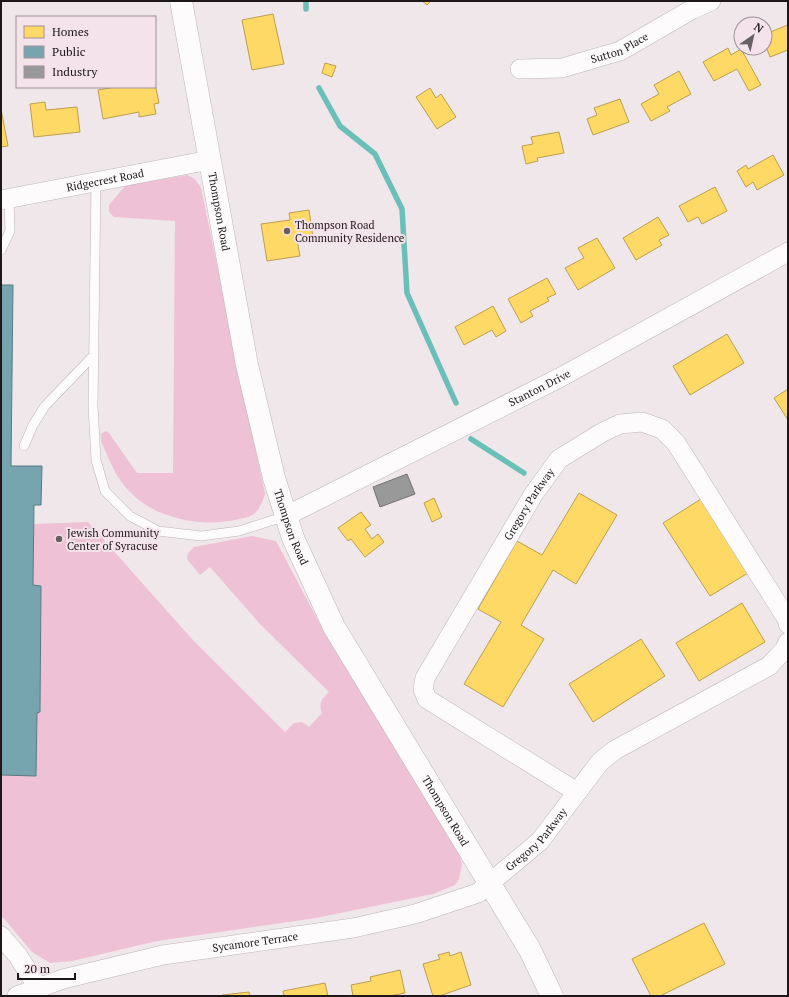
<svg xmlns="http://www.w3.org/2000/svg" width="789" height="997" font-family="'PT Serif',serif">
<rect width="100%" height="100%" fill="#f0e7eb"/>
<path fill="#eec1d4" d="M187,175L195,179L201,188L265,494C263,500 260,509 255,513C249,518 242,518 235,520C200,527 157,519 131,493C116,479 109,459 101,441V434L106,431L109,433L137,473H173L175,221L114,217L109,212V205L125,186Z
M88,522L191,638L285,732L294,723L302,722L309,727L322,713C318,703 322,699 329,692L259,623L210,567L200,575L187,559L188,553L194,547L252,536L276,541L324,632L458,851L462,864L459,879L455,885L433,894L316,918L157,941L72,961L50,963L32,952L1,915V775H36L37,713L40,712L41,586L33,585L34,524Z"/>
<path fill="#ffd966" stroke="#bb9f4f" d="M422,1H431L427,5Z
M273,14L284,64L252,70L242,20Z
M788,25V50L770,57L765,44V34Z
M728,48L731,55L741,49L761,85L749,91L737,69L714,81L703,62Z
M325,63L336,66L332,77L322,73Z
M679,71L691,94L667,107L670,111L651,121L641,104L659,94L654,85Z
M155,84L159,103L154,104L156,114L139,117V112L103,119L98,90L116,87H155Z
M430,88L436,98L441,94L456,117L437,129L416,97Z
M620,99L629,122L593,135L587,119L597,115L594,108Z
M45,102L46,110L77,107L80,132L34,137L30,104Z
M1,109L8,146L1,147Z
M559,132L564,153L537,158L538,161L526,164L522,146L533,144L531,137Z
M773,155L784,175L757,190L753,182L746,187L737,171L746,165L748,169Z
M715,187L727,211L702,224L698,217L688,222L679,206Z
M309,210L313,238L297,240L300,256L267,261L261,224L290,220L289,213Z
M658,217L669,235L659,240L662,245L636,260L623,238Z
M597,238L615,268L578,290L565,268L584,258L578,248Z
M547,278L556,294L547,298L549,301L530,311L533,316L521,323L508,299Z
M493,306L506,331L496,337L492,330L464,345L455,327Z
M727,334L744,363L690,395L673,366Z
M788,389V420L774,398Z
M579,493L617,515L576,584L553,570L521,625L544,639L503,707L464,684L501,622L478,609L517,541L542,555Z
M434,498L442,517L432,522L424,503Z
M701,499L748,573L710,596L663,523Z
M361,512L371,525L365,529L372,539L378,534L384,542L365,557L351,539L348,541L338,528Z
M742,603L765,642L699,681L676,643Z
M641,639L665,676L593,722L569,684Z
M704,923L725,964L660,996H651L632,959Z
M449,952L450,956L461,952L471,985L439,996H433L423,964L440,959L438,955Z
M400,970L405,993L389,996H353L351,985L371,981L370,977Z
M325,983L328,996H284L283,991Z
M249,992L250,996H222V995Z"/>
<path fill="#76a5af" stroke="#5b7a82" d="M1,285H13L11,466H42L41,505H34L33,585L41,586L40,712L37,713L36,776L1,775Z"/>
<path fill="#999" stroke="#747273" d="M407,474L415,494L380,507L373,487Z"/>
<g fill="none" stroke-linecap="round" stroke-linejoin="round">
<path stroke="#6ac0b9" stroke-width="5.5" d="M306,1V9
M319,88L340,126L375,154L402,209L407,293L456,403
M471,439L524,473"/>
<defs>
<path id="service" d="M96,181L93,406L96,460L105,491L130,516L158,531L201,536L239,531L286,516
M1,250L10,231L9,198
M24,446L33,425L45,406L93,356"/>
<g id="minor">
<path id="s1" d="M520,69L562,68L620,51L691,10L711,1"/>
<path id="s2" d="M1,200L210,160"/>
<path id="s3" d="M286,516L561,377L788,252"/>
<path id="s4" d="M577,792L427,699L423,689L425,678L533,495L559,459L603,432L620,424L642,422L662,429L676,443L787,619L788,624"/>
<path d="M1,936L18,956L38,987"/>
<path id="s5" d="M17,996L63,979L163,955L353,928L415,914L478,893L540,841L600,762L615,750L769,666L785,649L788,642"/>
</g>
<g id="tertiary">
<path id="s6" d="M181,1L247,365L274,478L293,538L334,627L530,950L552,996"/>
</g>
</defs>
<use href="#service" stroke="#bcb5b8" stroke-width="10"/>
<use href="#minor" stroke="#bcb5b8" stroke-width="20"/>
<use href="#tertiary" stroke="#bcb5b8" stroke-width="23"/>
<use href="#service" stroke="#fdfbfc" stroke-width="9"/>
<use href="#minor" stroke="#fdfbfc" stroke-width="19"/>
<use href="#tertiary" stroke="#fdfbfc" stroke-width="22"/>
</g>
<g fill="#676063" stroke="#f4e3ea" stroke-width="1.5">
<circle cx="287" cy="231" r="4"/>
<circle cx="59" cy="539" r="4"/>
</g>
<g text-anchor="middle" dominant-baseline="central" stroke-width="4" stroke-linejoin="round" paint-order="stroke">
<g font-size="11" fill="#1d171a" stroke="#f4e3ea">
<text stroke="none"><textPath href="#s1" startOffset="103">Sutton Place</textPath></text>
<text stroke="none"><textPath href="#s2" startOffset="106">Ridgecrest Road</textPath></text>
<text stroke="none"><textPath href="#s6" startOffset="214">Thompson Road</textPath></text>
<text stroke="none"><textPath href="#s3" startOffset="284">Stanton Drive</textPath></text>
<text stroke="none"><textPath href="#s4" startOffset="401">Gregory Parkway</textPath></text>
<text stroke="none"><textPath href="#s6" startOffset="538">Thompson Road</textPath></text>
<text stroke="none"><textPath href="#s6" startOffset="862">Thompson Road</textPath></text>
<text stroke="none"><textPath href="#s5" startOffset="553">Gregory Parkway</textPath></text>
<text stroke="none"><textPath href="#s5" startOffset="245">Sycamore Terrace</textPath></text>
</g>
<g font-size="11" fill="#1d171a" stroke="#f4e3ea" text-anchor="start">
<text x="295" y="225">Thompson Road<tspan x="295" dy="13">Community Residence</tspan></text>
<text x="67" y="533">Jewish Community<tspan x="67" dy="13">Center of Syracuse</tspan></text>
</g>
</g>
<rect width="789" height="997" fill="none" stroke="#1d171a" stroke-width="4"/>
<rect x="16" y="16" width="140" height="72" fill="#f4e3ea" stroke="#9e9197"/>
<rect x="24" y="26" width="20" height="12" fill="#ffd966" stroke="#9e9197"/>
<text x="52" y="36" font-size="12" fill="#1d171a">Homes</text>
<rect x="24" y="46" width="20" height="12" fill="#76a5af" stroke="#9e9197"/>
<text x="52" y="56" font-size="12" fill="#1d171a">Public</text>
<rect x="24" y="66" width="20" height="12" fill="#999999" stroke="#9e9197"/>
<text x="52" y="76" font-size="12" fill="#1d171a">Industry</text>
<g transform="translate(753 36) rotate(34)"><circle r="19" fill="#f4e3ea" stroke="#9e9197"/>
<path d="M0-3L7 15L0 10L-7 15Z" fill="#676063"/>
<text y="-6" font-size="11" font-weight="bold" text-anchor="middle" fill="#1d171a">N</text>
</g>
<path d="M18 973v6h57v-6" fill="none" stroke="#1d171a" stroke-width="2"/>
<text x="24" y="973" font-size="12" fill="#1d171a" stroke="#f4e3ea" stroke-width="3" paint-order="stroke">20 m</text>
</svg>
